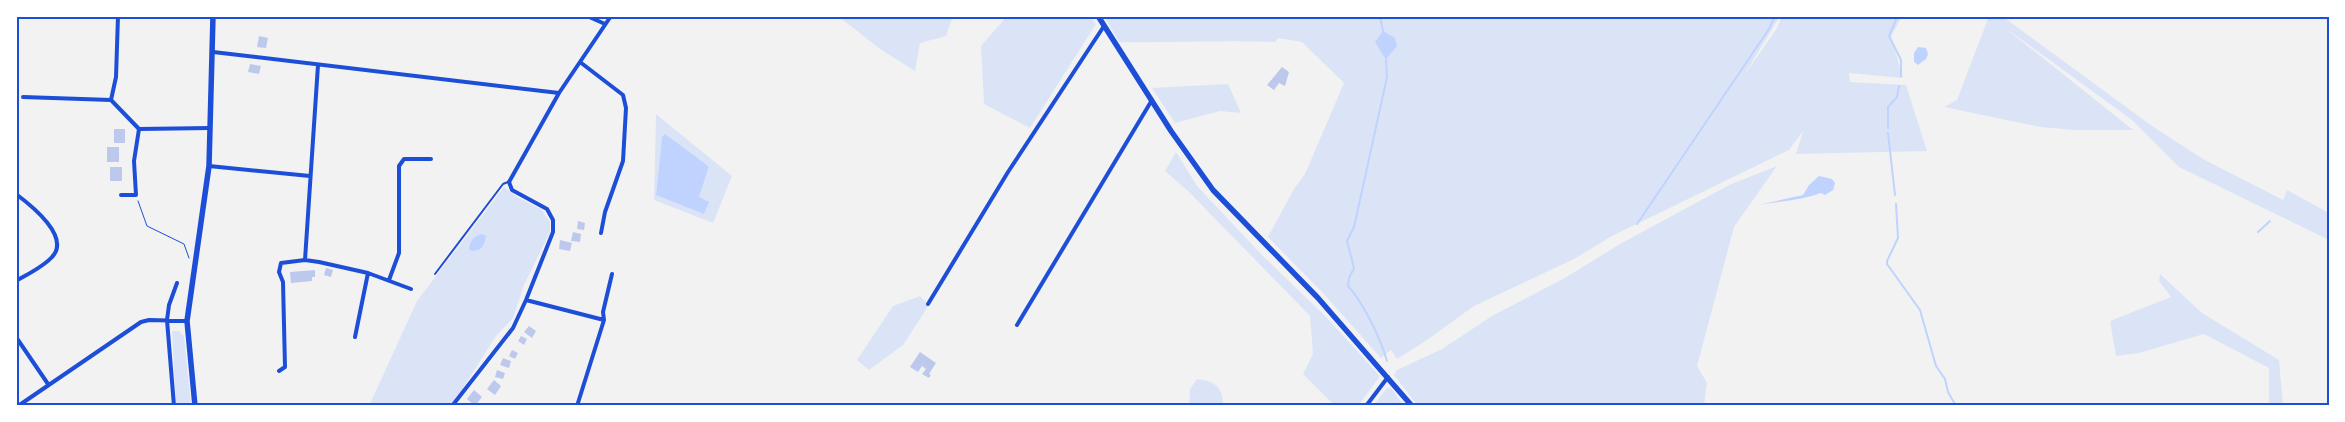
<svg xmlns="http://www.w3.org/2000/svg" width="2345" height="422" font-family="Georgia,serif">
<rect width="100%" height="100%" fill="#f2f2f2"/>
<path fill="#dbe4f7" fill-rule="evenodd" d="M838,16H953L946,36L920,43L915,71L880,49Z
M1007,16H1089L1096,24L1030,128L984,104L981,46Z
M1104,16H1780L1743,77L1777,28L1782,16H1902L1891,37L1903,78L1849,73L1850,82L1906,85L1927,151L1796,154L1803,131L1789,150L1612,236L1574,259L1474,306L1427,340L1397,359L1391,350L1381,358L1323,293L1268,237L1294,189L1305,174L1344,83L1302,42L1278,38L1275,42C1223,40 1171,43 1119,42Z
M1989,16H2002L2152,126L2203,159L2283,200L2287,190L2329,213V240L2179,167L2132,120L2004,27L2133,130H2075L2040,127L1944,107L1957,100Z
M1228,84L1241,113L1220,111L1175,123L1152,88Z
M656,114L732,176L713,223L654,200ZM665,135L707,165L709,168L699,197L656,195L662,138Z
M1176,152L1197,186L1261,254L1325,316L1380,376L1358,406H1335L1303,374L1313,354L1310,316L1189,192L1165,171Z
M1777,166L1734,227L1697,366L1707,383L1704,406H1418L1394,375L1397,370L1442,349L1492,316L1563,279L1620,244L1729,185Z
M504,187L517,197L541,209L550,222V232L524,285L513,318L496,336L461,391L449,406H369L417,301Z
M2160,274L2202,313L2279,360L2283,406H2269V368L2204,334L2139,353L2116,356L2110,321L2171,297L2159,281Z
M920,296L929,305L903,345L869,370L857,360L893,306Z
M172,331H179L184,336L191,406H176Z
M1197,379C1214,381 1224,387 1223,406H1189L1190,389Z
M1387,388L1392,389L1404,406H1373Z"/>
<path fill="#bfd3fe" d="M1383,31L1395,38L1397,46L1387,58H1385L1375,42Z
M1918,47L1926,48L1928,54L1926,59L1918,65L1914,62V53Z
M665,134L707,165L709,167L699,197L709,202L704,214L656,195L662,137Z
M1819,176L1832,179L1835,183L1833,190L1825,195L1821,193C1803,200 1774,202 1754,206L1803,195L1809,185Z
M482,234L486,236C484,246 483,250 472,251L469,249C470,241 474,236 482,234Z"/>
<g fill="none" stroke-linecap="round" stroke-linejoin="round">
<path stroke="#bfd3fe" stroke-width="2" d="M1380,16L1383,31
M1896,20L1889,36L1901,60V76
M1386,59L1387,77L1354,227L1347,241L1354,268L1349,278L1348,286C1364,304 1380,337 1387,361
M1888,128V107L1897,97L1899,86
M1888,133L1895,195
M1896,204L1898,238L1887,261V264L1920,310L1936,366L1945,379L1948,392L1956,406
M1637,224L1769,29L1775,16
M2258,232L2270,221"/>
</g>
<path fill="#bdc9ec" d="M259,36L268,38L266,48L257,47Z
M250,64L261,66L259,74L248,72Z
M1282,67L1289,72L1285,86L1279,83L1274,90L1267,85Z
M114,129H125V143H114Z
M107,147H119V162H107Z
M110,167H122V181H110Z
M578,221L585,223L584,230L577,229Z
M573,232L581,234L580,242L571,241Z
M560,240L572,243L570,251L559,249Z
M326,268L333,270L331,277L324,275Z
M315,270V277H312V281L291,283L290,272Z
M529,326L536,331L532,338L524,332Z
M521,336L527,339L524,345L518,341Z
M512,350L518,353L515,359L509,356Z
M920,352L936,363L929,374L931,375L929,378L922,374L926,369L922,366L918,372L910,367Z
M503,358L511,361L509,368L500,365Z
M497,370L505,373L503,379L495,377Z
M494,380L501,386L495,395L487,389Z
M474,390L482,397L475,406L467,399Z"/>
<g fill="none" stroke-linecap="round" stroke-linejoin="round">
<path stroke="#1d4ed8" stroke-width="1" d="M138,201L147,226L184,244L189,258"/>
<path stroke="#1d4ed8" stroke-width="2" d="M435,274L503,184L508,182"/>
<path stroke="#1d4ed8" stroke-width="4" d="M118,16L116,77L111,100L139,129
M587,16L605,24
M213,52L559,93
M580,62L623,95L626,108L623,161L605,212L601,233
M23,97L111,100
M139,129L210,128
M209,166L310,176
M16,194C32,206 71,237 52,257C43,267 28,274 16,281
M121,195H136L134,161L139,129
M305,260L318,65
M389,280L399,253V166L404,159H431
M526,300L604,320
M928,304L1008,172L1104,26
M1017,325L1152,100
M16,337L48,384
M355,337L368,273
M279,371L285,367L283,282L279,272L281,263L305,260L319,262L368,273L411,289
M18,406L141,322L149,320L187,321
M174,406L167,320L169,305L177,283
M452,406L513,328L526,300L553,232V220L547,209L512,190L509,182L559,93L611,16
M577,406L604,320L603,312L612,274
M1366,406L1388,377"/>
<path stroke="#1d4ed8" stroke-width="5.5" d="M1098,16L1171,131L1213,190L1318,298L1412,406
M195,406L187,321L209,166L213,16"/>
</g>
<rect width="2345" height="422" fill="none" stroke="#ffffff" stroke-width="35"/>
<rect x="18" y="18" width="2310" height="386" fill="none" stroke="#1d4ed8" stroke-width="2"/>
</svg>
